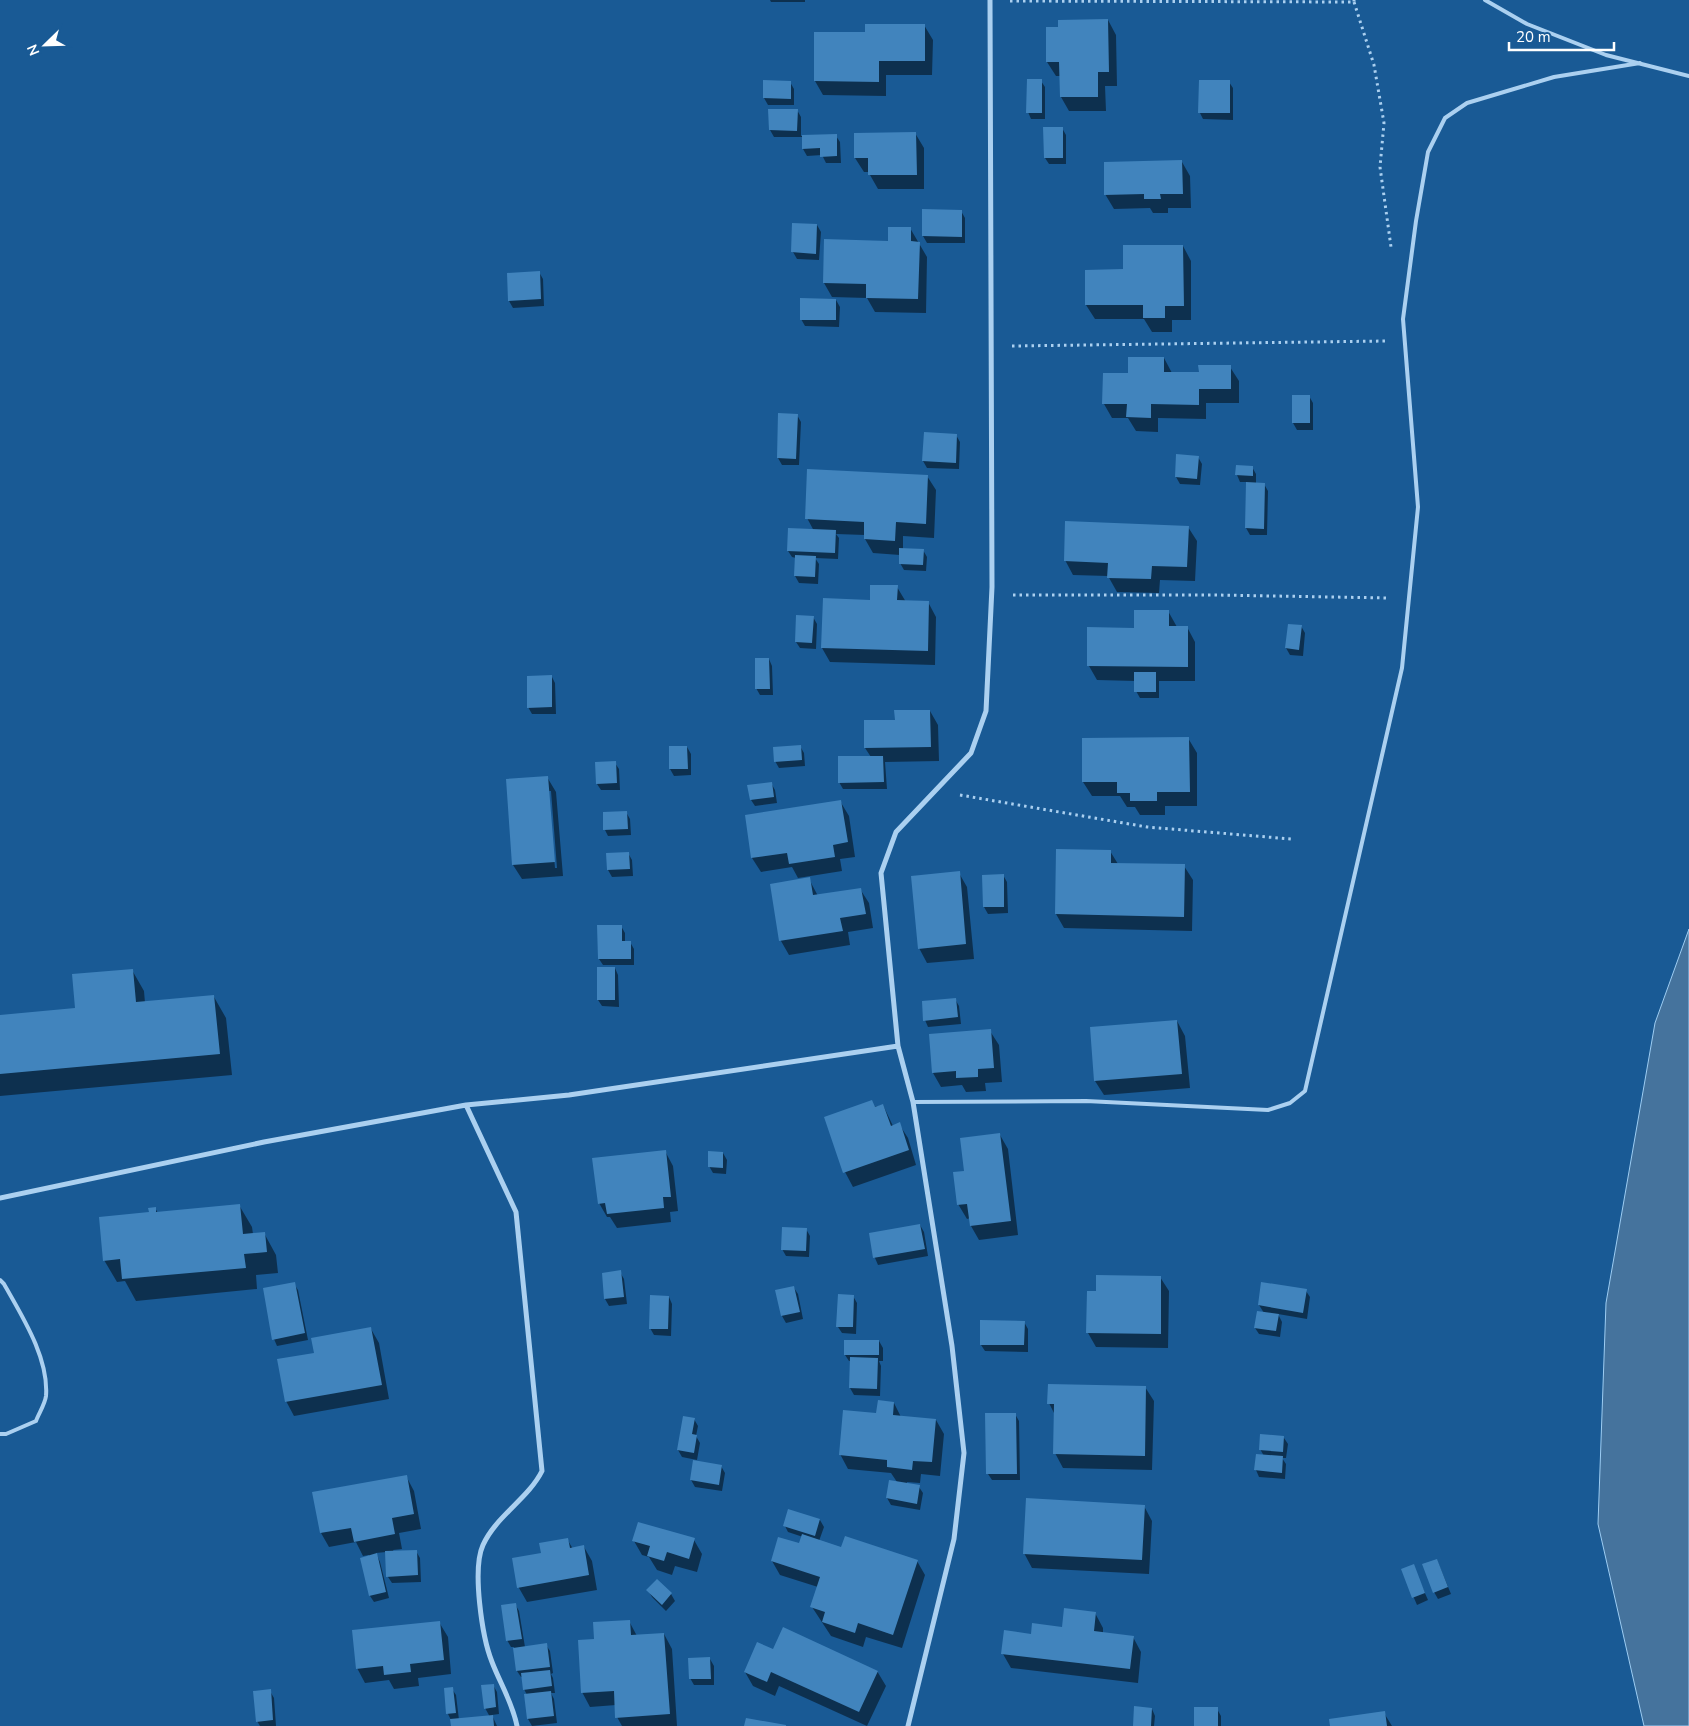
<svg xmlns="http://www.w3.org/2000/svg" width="1689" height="1726" font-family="'Nunito Sans',sans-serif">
<rect width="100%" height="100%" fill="#195a95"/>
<path fill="#45739d" stroke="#9dcdf3" d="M1689,929V1726H1644L1598,1524L1606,1303L1655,1023Z"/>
<path fill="#0007" fill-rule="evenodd" d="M770,0H805V2H771Z
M1108,20L1116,35L1117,86H1105L1106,111H1069L1061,97V76H1056L1047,62Z
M924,25L933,40L932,75H886V96L823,95L815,81V34H867Z
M1041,81L1045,87V119H1031L1028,112Z
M790,82L794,89V105H768L764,98Z
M1229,82L1233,88V120L1203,119L1200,113Z
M797,110L801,117V136H836L840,142L841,163H826L822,155L807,156L803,149V137H774L770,130Z
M1062,128L1066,135V164H1049L1045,158Z
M915,133L924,148V189H878L870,175V172H864L855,158Z
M1182,162L1190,176L1191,208H1168V213H1153L1150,208L1114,209L1105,194Z
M961,211L965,218V243H927L923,236Z
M817,225L821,232L819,260L797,259L793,252Z
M910,228L927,257L926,313L875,312L867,298L832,297L824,283Z
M1183,246L1191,261V320H1172V332H1152L1144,319H1095L1086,305L1124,271Z
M539,272L543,279L544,306L513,308L509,301Z
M836,300L840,307L839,327L805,326L801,319Z
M1164,358L1172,373H1200L1230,367L1239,381V403H1206V419L1158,418V432L1136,431L1128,418H1112L1104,404Z
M1309,396L1313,403V430H1297L1293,423Z
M797,415L801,422L799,465H782L778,458Z
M925,434L956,435L960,442L959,469L927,468L923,461Z
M1198,457L1202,464L1200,485L1180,484L1176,477Z
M1252,467L1256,474V484H1264L1268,491L1267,535H1250L1246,528L1247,482H1240L1237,475Z
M927,476L936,490L934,538L903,536V550H923L927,557L926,571L904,570L900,563V555L873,553L865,539V535L836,534L839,538L838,559L815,558L819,564L818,584L799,583L795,576L796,558L792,557L788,551L814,531L807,518Z
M1188,527L1197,541L1195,581L1160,580L1159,593L1117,592L1108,576L1073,575L1065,560Z
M897,587L906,602H928L936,617L935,665L830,662L822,648L871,601Z
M1168,611L1177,627H1187L1195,642V681H1159V698H1140L1136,691V681L1097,680L1089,666L1135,629Z
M813,617L817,624L816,649L800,648L796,642Z
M1301,626L1305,633L1303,656L1290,655L1286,648Z
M769,659L772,666L773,695H760L756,688Z
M552,677L555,683L556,714H532L528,707Z
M930,711L938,725L939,761L885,762L887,789H843L839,782L871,757L865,748L896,721Z
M1188,738L1197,753V806H1165V815H1140L1135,807H1127L1120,796H1092L1083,782Z
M800,746L804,753L805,766L779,768L775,761Z
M687,747L691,754V775L674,776L670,769Z
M615,763L619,769L620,790H601L597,784Z
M547,777L556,792L563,876L522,879L513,865ZM548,791H551L557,868H555Z
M771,783L775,790L777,803L755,806L751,800Z
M840,801L849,816L855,857L840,859L842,871L798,878L792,867L761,872L752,858L746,816Z
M626,812L630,819L631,835L608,836L605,830Z
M1057,850L1110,851L1118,864L1184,866L1193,880L1192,931L1064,928L1056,914Z
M628,853L632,860L633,876L612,877L608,870L607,854Z
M959,873L967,887L974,959L927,963L919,948Z
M1003,875L1007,882L1008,913L988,914L984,907L983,876Z
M809,879L818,896L860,889L869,903L873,928L848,932L850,945L789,955L781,941L771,885Z
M621,926L625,933V942H630L634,949V965H603L599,959Z
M615,968L618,975L619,1007L602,1006L598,1000Z
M132,970L144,991L145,1003L214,997L226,1018L232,1075L0,1096V1016L76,1009Z
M955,999L959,1006L961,1024L928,1027L925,1020Z
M1177,1021L1185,1036L1190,1088L1104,1095L1095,1081Z
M990,1031L999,1045L1002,1082L985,1083L986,1091L966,1092L962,1085L941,1087L933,1073Z
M883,1105L893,1126L899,1124L908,1138L916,1165L853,1187L845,1172L826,1118Z
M1000,1135L1008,1149L1018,1235L979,1240L971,1226L970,1218L967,1219L958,1204L965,1172Z
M665,1151L673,1166L678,1211L670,1212L671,1222L617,1228L610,1217H607L599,1203Z
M723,1153L727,1160L726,1174L713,1173L709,1166Z
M239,1205L252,1227L253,1234L264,1233L276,1255L278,1273L256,1275L257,1289L136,1301L125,1281L117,1282L104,1260L155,1208L158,1213Z
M920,1225L924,1232L928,1256L878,1265L875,1258L870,1234Z
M806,1229L810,1236L809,1257L786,1256L782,1249Z
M620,1272L624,1279L627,1304L609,1306L605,1299L603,1274Z
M1160,1277L1169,1291L1168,1348L1096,1347L1088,1333Z
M294,1284L298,1290L308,1340L277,1346L274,1339Z
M794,1288L798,1294L803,1319L786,1323L782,1316L777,1291Z
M1306,1291L1310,1297L1307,1319L1278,1314L1282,1322L1280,1337L1259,1334L1255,1328L1264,1313L1259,1305Z
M853,1296L857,1303L856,1334L842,1333L838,1327Z
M669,1297L672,1304L671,1336L654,1335L650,1328Z
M1024,1322L1028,1329V1352L985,1351L981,1345Z
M371,1329L379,1343L389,1399L294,1416L286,1401L315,1354Z
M879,1341L883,1348V1361H879L881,1366L880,1396L854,1395L850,1388L851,1361H849L845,1355Z
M1145,1387L1154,1401L1152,1470L1063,1468L1055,1453V1415L1049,1403Z
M894,1403L901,1417L936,1420L944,1434L940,1476L921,1474L920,1483L907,1482V1484L919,1487L923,1493L920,1510L891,1505L887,1498L897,1482L891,1473L848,1469L840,1454L877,1415Z
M1015,1414L1019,1421L1020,1480H992L988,1474Z
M694,1419L698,1426L696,1436L700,1443L697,1460L682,1457L678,1450Z
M1284,1438L1288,1444L1286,1458H1282L1286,1464L1285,1479L1259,1477L1256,1470L1264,1456L1260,1449Z
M721,1466L725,1473L722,1491L695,1487L691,1480Z
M406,1476L414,1491L421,1529L399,1533L402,1549L393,1550L394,1552L416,1551L420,1558L421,1582L392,1583L388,1577L386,1552L376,1553L380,1562L389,1598L374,1602L370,1596L369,1555L363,1556L356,1542L329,1547L321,1533Z
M1144,1506L1152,1521L1149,1574L1032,1568L1024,1553Z
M789,1511L820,1520L824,1527L819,1541L842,1549L917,1561L925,1575L902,1648L866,1637L863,1647L831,1636L812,1607L818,1587L780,1575L772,1561L800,1545L803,1537L788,1532L785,1526Z
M567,1539L573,1549L584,1547L592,1561L597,1590L527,1602L519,1588L514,1559L543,1554Z
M694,1540L702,1554L697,1572L675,1566L672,1575L657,1570L649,1557L642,1555L634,1541Z
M1437,1560L1451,1594L1438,1599L1434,1592Z
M1413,1566L1428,1600L1417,1605L1402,1570Z
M657,1581L671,1594L675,1601L666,1611L652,1597L648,1590Z
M515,1604L519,1611L525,1647L546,1645L550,1651L553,1673L551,1674L553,1678L555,1693H551L554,1699L557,1723L532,1726L528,1719L525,1695H527L524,1689L523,1677H521L517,1671L514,1647H511L507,1640Z
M1095,1613L1103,1628V1634L1133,1637L1141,1652L1138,1683L1011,1668L1003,1654L1032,1635L1063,1628Z
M629,1621L637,1636L664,1634L672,1649L677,1726H622L617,1717L616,1705L590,1707L582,1692L596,1640Z
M439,1622L448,1637L451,1674L418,1678L419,1686L394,1689L389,1680L365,1683L357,1668Z
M773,1651L877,1671L886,1686L867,1726L779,1686L775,1696L753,1686L745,1672Z
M710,1659L714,1666V1685H694L690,1678Z
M493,1685L497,1692L499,1714L492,1715L497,1726H452L451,1720L448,1714L452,1689L456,1695L459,1720L490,1717L485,1708Z
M270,1691L274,1698L276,1726H260L257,1721Z
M1152,1709L1155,1716L1154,1726H1134Z
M1217,1709L1221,1716V1726H1195Z
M1384,1713L1392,1726H1331Z"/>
<path fill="#4184bd" d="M1108,19L1109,72H1098V97H1060L1059,62H1046V27H1058V20Z
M865,24H925V61H879V82L814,81V32H865Z
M1027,79H1042V113H1026Z
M763,80L791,81V99L763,98Z
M1199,80H1230V113H1198Z
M768,109H798L797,131L769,130Z
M1043,127H1063V158H1044Z
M916,132L917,175H868V158H854V133Z
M837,134V156L820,157V148L802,149V135Z
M1182,160L1183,194H1160L1161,199H1144V194L1104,195V162Z
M922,209L962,210V237L922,236Z
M792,223L817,224L816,254L791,252Z
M888,227H911V241L920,242L918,299L866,298V284L823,283L824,239L888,241Z
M1123,245H1183L1184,306H1165V318H1143V305H1085V270L1123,269Z
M540,271L541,299L508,301L507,273Z
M800,298L836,299V320H800Z
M1128,357H1164V372H1199L1198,365H1231V389H1199V405L1151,404V418L1126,417L1127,404H1102L1103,373H1128Z
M1292,395H1310V423H1292Z
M778,413L798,414L796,459L777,458Z
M924,432L957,434L956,463L922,461Z
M1176,454L1199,456L1197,479L1175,477Z
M1236,465L1253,466V476L1235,475Z
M807,469L928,475L926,524L896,522L895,541L864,539V522L805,519Z
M1246,482L1265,483L1264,529L1245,528Z
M1065,521L1189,526L1187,567L1152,566L1151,579L1107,578L1108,563L1064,561Z
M788,528L836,530L835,553L787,551Z
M899,548L924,549L923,565L899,564Z
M795,555L816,556L815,577L794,576Z
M870,585H898L897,600L929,601L928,651L821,648L823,598L870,600Z
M1134,610H1169V626H1188V667L1087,666V627L1134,628Z
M796,615L814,616L812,643L795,642Z
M1288,624L1302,625L1299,650L1285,648Z
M755,658H769L770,689H755Z
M1134,672H1156V692H1134Z
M552,675V707L527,708V676Z
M894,710H930L931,747L864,748V720H895Z
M1189,737L1190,792H1157V801H1130V793H1117V782H1082V738Z
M801,745L802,760L774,762L773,747Z
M669,746H687L688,769H669Z
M838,756H883L884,782L838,783Z
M616,761L617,783L596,784L595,762Z
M548,776L555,862L512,865L506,779Z
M772,782L774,797L750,800L747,785Z
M841,800L848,842L833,845L835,857L789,864L787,853L751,858L745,815Z
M627,811L628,829L603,830V812Z
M1056,849L1111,850V863L1185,864L1184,917L1055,914Z
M629,852L630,869L607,870L606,853Z
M960,871L966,944L918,949L911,876Z
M1004,874V907H983L982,875Z
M810,877L813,895L861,888L866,914L840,918L843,931L779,941L770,884Z
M597,925H622V941H631V959H598Z
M597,967H615V1000H597Z
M133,969L136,1002L214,995L220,1054L0,1074V1015L75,1008L72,974Z
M956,998L958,1017L923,1021L922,1001Z
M1177,1020L1182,1074L1094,1081L1090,1027Z
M991,1029L994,1068L978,1069V1077L956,1078V1071L932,1073L929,1034Z
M872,1100L875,1107L883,1104L891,1126L900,1122L909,1150L843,1173L824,1117Z
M1000,1133L1011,1221L970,1226L967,1204L957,1205L953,1172L964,1171L960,1138Z
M666,1150L671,1197H663L664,1208L607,1214L605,1203L598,1204L592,1158Z
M708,1151L723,1152V1168L708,1167Z
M240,1204L243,1234L265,1232L267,1252L244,1254L246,1268L122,1279L120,1259L103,1261L99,1217L149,1212L148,1208L156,1207V1212Z
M920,1224L925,1249L873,1258L869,1233Z
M782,1227L807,1228L806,1251L781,1250Z
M621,1270L624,1297L604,1299L602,1273Z
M1096,1275L1161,1276V1334L1086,1333L1087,1291H1096Z
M295,1282L305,1333L272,1340L263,1288Z
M1261,1282L1307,1289L1303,1313L1258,1305Z
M794,1286L800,1312L781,1316L775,1290Z
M838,1294L854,1295L853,1327H836Z
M650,1295L669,1296L668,1329H649Z
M1257,1311L1279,1314L1276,1331L1254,1328Z
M980,1320L1025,1321L1024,1345H980Z
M371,1327L382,1385L285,1402L277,1359L314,1353L311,1338Z
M844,1340H879V1355H844Z
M850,1357L878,1358L877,1389L849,1388Z
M1048,1384L1146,1386L1145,1456L1053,1454L1054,1404H1047Z
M878,1400L894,1402L893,1415L936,1419L932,1462L913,1461L912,1470L887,1467V1460L839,1455L843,1410L876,1413Z
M985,1413H1016L1017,1474H986Z
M683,1416L695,1418L692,1434L697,1435L694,1453L677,1450Z
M1260,1434L1284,1436L1283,1452L1259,1450Z
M1256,1454L1283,1456L1282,1473L1254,1470Z
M693,1460L722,1465L719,1485L690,1480Z
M407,1475L414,1514L392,1518L395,1534L354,1542L351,1528L320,1533L312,1492Z
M889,1480L920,1485L917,1504L886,1498Z
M1026,1498L1145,1505L1142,1560L1023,1554Z
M788,1509L820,1519L815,1536L783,1526Z
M638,1522L695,1538L689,1559L667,1552L664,1561L647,1556L650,1546L632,1541Z
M802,1534L841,1547L845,1536L918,1560L893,1635L858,1623L855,1633L822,1622L825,1612L810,1607L820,1577L771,1561L778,1537L799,1543Z
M568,1538L570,1548L584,1545L589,1575L517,1588L512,1558L541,1553L539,1543Z
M417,1550L418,1575L386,1577L385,1551Z
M377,1553L386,1592L369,1596L360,1558Z
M1437,1559L1448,1587L1433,1593L1422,1564Z
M1414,1564L1425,1593L1412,1598L1401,1569Z
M657,1579L672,1593L662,1605L646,1590Z
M516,1603L522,1639L506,1641L501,1605Z
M1064,1608L1096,1612L1094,1631L1134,1636L1130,1669L1001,1654L1004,1630L1031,1634L1032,1623L1062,1627Z
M630,1620L631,1635L664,1633L670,1714L615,1718L614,1691L581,1693L578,1640L594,1639L593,1622Z
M440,1621L444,1660L410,1664L411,1672L384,1675L383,1666L356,1669L352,1630Z
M783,1627L878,1671L859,1712L771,1672L767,1682L744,1672L757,1642L773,1649Z
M547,1643L550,1667L516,1671L513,1648Z
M710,1657L711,1679H689L688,1658Z
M550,1670L552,1686L523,1690L521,1673Z
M494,1684L496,1707L484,1709L481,1685Z
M453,1687L456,1713L446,1714L444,1688Z
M271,1689L273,1720L256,1722L253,1691Z
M551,1691L554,1716L527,1719L524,1694Z
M1134,1706L1152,1708L1151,1726H1133Z
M1194,1707H1218V1726H1194Z
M1385,1711L1387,1726H1330L1329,1719Z
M493,1715L494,1726H451L450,1719Z
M746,1718L786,1725V1726H744Z"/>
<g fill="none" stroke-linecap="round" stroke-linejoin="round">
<path stroke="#abd0f0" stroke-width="3" stroke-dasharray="2.5 4" stroke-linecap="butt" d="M1010,1L1354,2V0
M1354,2L1374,65L1384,123L1380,167L1391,247
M1012,346L1386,341
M1013,595H1216L1389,598
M960,795L1147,827L1291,839"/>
<path stroke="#abd0f0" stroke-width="4" d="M1485,0L1527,24L1606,55L1689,76
M913,1102L1086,1101L1268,1110L1290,1103L1305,1091L1402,668L1418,507L1403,319L1416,221L1428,152L1445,118L1467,103L1554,77L1640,63
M0,1280L4,1284C22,1316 49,1358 46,1396C45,1404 39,1413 36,1421L6,1434H0"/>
<path stroke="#abd0f0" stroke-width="5" d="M466,1105L516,1212L542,1471C528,1499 496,1516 483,1545C472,1569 482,1637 492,1662C500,1683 513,1704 517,1726
M0,1198L264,1142L466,1105L569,1095L898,1046
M908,1726L954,1539L964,1453L952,1346L913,1102L898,1046L881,873L896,832L971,753L986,711L992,587L990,0"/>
</g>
<g transform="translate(45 45) rotate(247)" stroke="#195a95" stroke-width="4" paint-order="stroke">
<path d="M0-4L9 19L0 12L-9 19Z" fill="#ffffff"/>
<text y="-8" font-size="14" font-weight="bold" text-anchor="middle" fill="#ffffff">N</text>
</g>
<path d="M1509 42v8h105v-8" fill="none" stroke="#ffffff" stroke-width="2.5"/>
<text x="1516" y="42" font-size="15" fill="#ffffff" stroke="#195a95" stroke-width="4" paint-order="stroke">20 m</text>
</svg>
